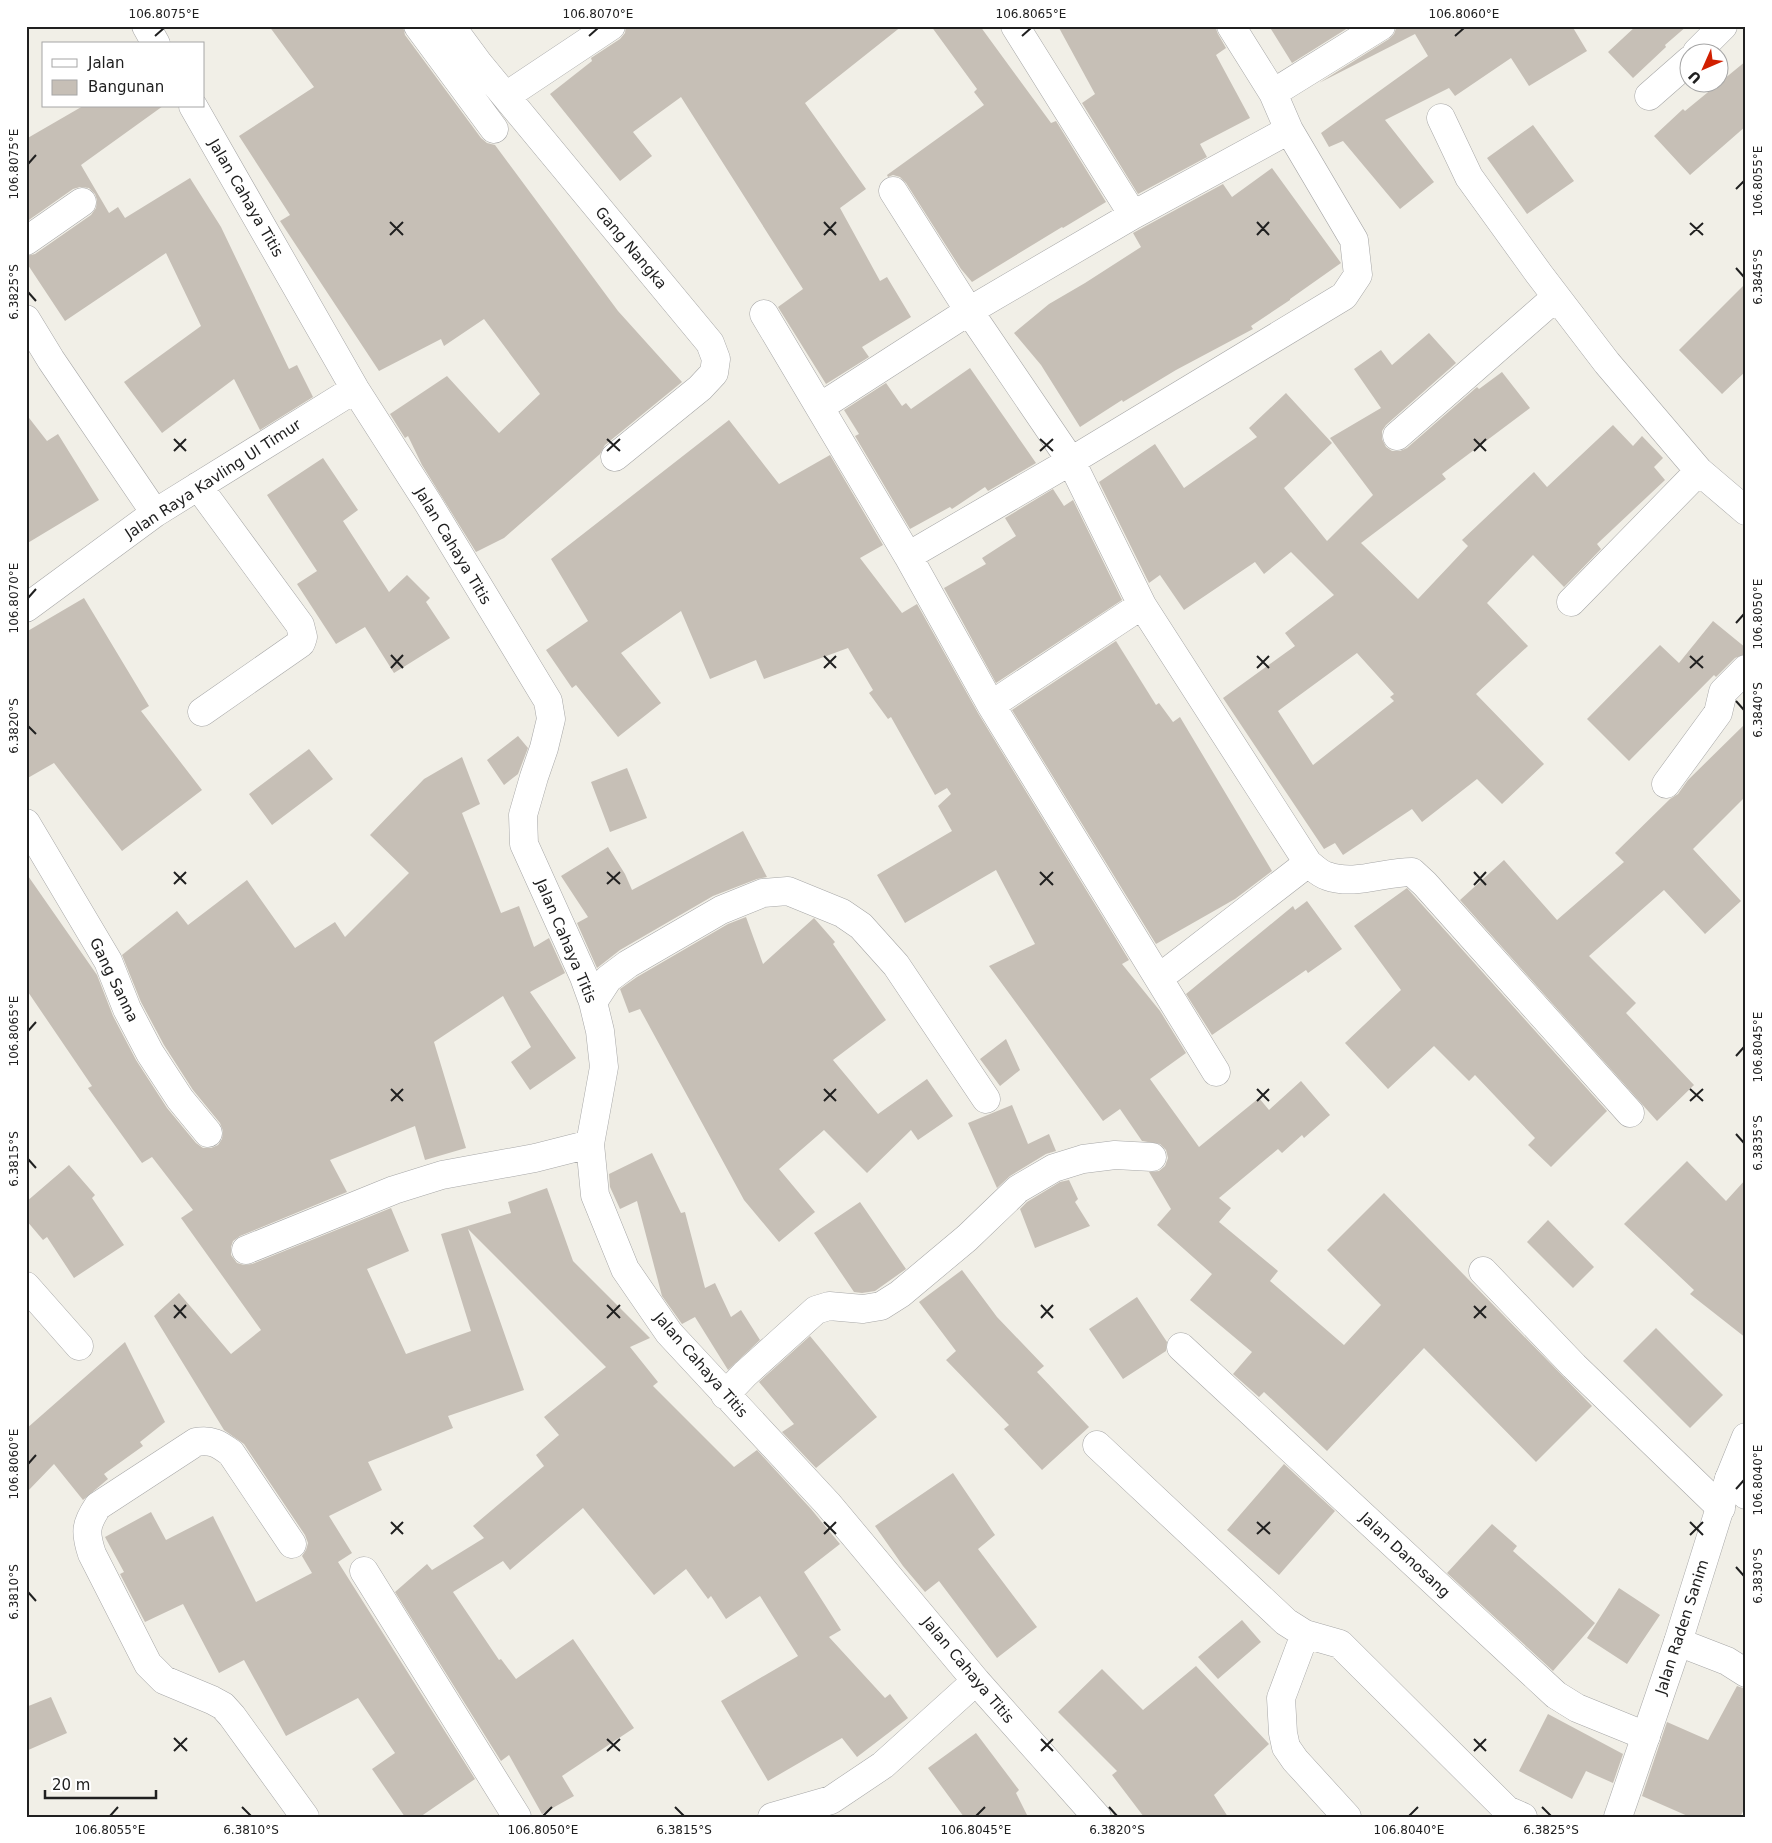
<svg xmlns="http://www.w3.org/2000/svg" width="1772" height="1843" font-family="'DejaVu Sans',sans-serif">
<rect width="100%" height="100%" fill="#f1efe7"/>
<path fill="#c6bfb6" fill-rule="evenodd" d="M269,26H403L405,35L481,138L487,143L495,145L618,311L682,382L605,445L600,454L504,538L476,552L422,465L408,436L405,438L390,414L447,376L499,433L540,394L484,319L444,346L441,339L379,371L280,221L290,215L239,136L314,87Z
M626,26H902L805,103L866,189L840,208L880,281L887,277L911,317L862,347L869,357L826,384L778,307L803,289L681,97L633,132L652,156L620,181L550,94L592,61L591,58L620,39L625,33Z
M931,26H980L1051,123L1056,121L1106,202L1063,228L1062,227L972,282L961,269L906,183L900,177L893,175L888,177L887,175L984,105L974,92L977,89Z
M1058,26H1215L1218,34L1226,48L1216,55L1250,118L1200,144L1207,157L1138,194L1082,103L1095,94Z
M1269,26H1351L1292,63Z
M1397,26H1572L1587,51L1529,86L1511,58L1455,96L1449,88L1385,120L1434,182L1400,209L1343,141L1329,147L1321,133L1428,56L1415,34L1319,83L1389,39L1394,34Z
M1636,26H1687L1665,45L1666,47L1633,78L1608,52Z
M1746,61V126L1690,175L1654,136L1683,109L1685,111Z
M83,106H163L81,165L109,213L118,207L125,218L190,178L221,227L289,369L297,365L313,397L260,430L234,379L162,433L124,382L201,326L166,253L65,321L26,262V256L35,254L91,215L96,208L97,200L95,194L89,188L80,187L73,189L26,222V139Z
M1533,125L1574,181L1527,214L1487,158Z
M1272,168L1341,263L1290,299V300L1251,326L1253,329L1176,370L1123,402L1122,400L1080,427L1041,365L1014,333L1049,304L1085,283L1141,247L1133,233L1223,184L1232,197Z
M1746,283V371L1722,394L1679,350Z
M1429,333L1456,363L1386,425L1382,431V439L1386,447L1392,451H1400L1407,448L1477,387L1479,389L1502,372L1530,408L1442,474L1446,479L1361,543L1418,599L1468,546L1462,540L1534,472L1547,487L1613,425L1633,446L1642,436L1663,458L1654,467L1665,480L1597,544L1601,549L1564,587L1533,555L1487,603L1528,646L1476,694L1544,764L1502,804L1477,779L1422,822L1412,809L1343,855L1335,843L1324,849L1223,698L1295,646L1285,633L1334,595L1291,552L1264,574L1255,562L1184,610L1160,575L1149,583L1099,482L1155,444L1184,488L1257,437L1249,428L1286,393L1332,443L1284,488L1327,541L1373,495L1330,438L1381,408L1354,369L1381,350L1392,365ZM1357,653L1394,694L1390,697L1394,701L1313,765L1278,711Z
M970,368L1036,463L988,491L985,487L952,509L950,507L910,529L855,436L859,434L844,410L886,383L902,406L906,403L911,409Z
M26,414L47,441L58,434L99,500L26,544Z
M729,420L779,484L830,455L883,545L860,558L902,613L917,604L978,713L1129,960L1122,964L1160,1011L1186,1053L1150,1079L1199,1147L1259,1098L1269,1110L1301,1081L1330,1115L1304,1138L1302,1135L1282,1153L1278,1149L1219,1198L1231,1208L1219,1222L1278,1271L1270,1281L1344,1345L1381,1305L1327,1250L1384,1193L1592,1406L1536,1462L1424,1348L1327,1451L1264,1392L1259,1397L1233,1374L1252,1352L1190,1300L1212,1274L1157,1225L1171,1209L1149,1172L1159,1171L1165,1166L1168,1158L1166,1150L1160,1144L1142,1141L1120,1109L1103,1121L989,966L1035,944L996,870L905,923L877,875L952,831L938,806L951,794L947,788L935,795L891,717L888,719L869,693L873,690L848,648L764,679L756,660L710,679L681,611L621,653L661,703L618,737L576,685L572,688L546,650L588,621L551,559Z
M323,458L358,510L343,521L389,592L407,575L430,598L426,602L450,638L394,673L365,627L336,644L297,584L317,571L267,495Z
M1053,489L1064,506L1073,500L1122,600L996,683L944,588L986,564L982,558L1016,536L1005,518Z
M84,598L149,706L141,711L202,790L122,851L54,763L26,779V632Z
M1713,621L1746,648V654L1735,658L1716,677L1714,675L1629,761L1587,719L1660,645L1679,663Z
M1116,641L1156,705L1159,703L1173,722L1180,717L1272,871L1235,899L1156,944L1012,710Z
M1746,723V796L1693,849L1741,901L1705,934L1664,890L1589,956L1636,1003L1626,1013L1694,1085L1657,1121L1460,900L1504,860L1557,920L1624,862L1615,853L1670,799L1678,794L1688,780Z
M518,736L528,748L518,774L504,785L487,760Z
M309,749L333,779L272,825L249,794Z
M462,757L480,804L462,813L501,913L519,906L534,947L549,938L565,973L530,992L576,1058L530,1090L511,1062L531,1047L503,996L434,1042L466,1148L425,1160L415,1126L330,1160L347,1192L240,1236L233,1241L231,1247V1255L237,1263L244,1265L252,1264L391,1208L409,1251L367,1269L406,1354L471,1331L441,1234L511,1213L508,1202L547,1188L573,1261L650,1338L630,1347L658,1382L653,1386L734,1467L757,1450L811,1509L840,1544L804,1572L841,1630L829,1637L885,1698L890,1694L908,1718L857,1757L842,1738L768,1781L721,1701L798,1656L760,1596L726,1619L711,1596L708,1599L686,1569L654,1595L583,1508L510,1570L503,1561L453,1592L499,1660L501,1659L516,1679L573,1639L634,1728L562,1776L574,1796L542,1814L509,1755L501,1761L395,1592L427,1564L432,1570L484,1538L473,1526L544,1466L536,1455L559,1435L544,1417L606,1367L468,1229L524,1390L448,1416L453,1428L368,1462L382,1490L329,1516L352,1553L338,1562L475,1779L420,1817H405L372,1769L395,1753L358,1698L286,1736L244,1660L219,1673L183,1604L145,1622L120,1574L124,1572L105,1537L151,1512L166,1540L213,1516L256,1602L312,1573L302,1556L306,1550L308,1543L305,1535L244,1444L224,1430L154,1316L179,1293L231,1354L261,1330L181,1218L193,1210L152,1157L142,1163L88,1088L92,1086L26,989V873L97,975L113,1016L136,1060L167,1108L196,1143L203,1148H211L218,1145L222,1139L223,1131L220,1123L193,1090L164,1045L141,1002L122,955L177,911L188,925L247,880L295,948L335,922L345,937L409,873L370,835L424,779Z
M627,768L647,818L610,832L591,782Z
M743,831L767,877L757,879L713,896L620,950L597,968L577,923L588,917L561,876L608,847L625,874L632,890Z
M1407,888L1607,1111L1551,1167L1528,1145L1535,1138L1475,1075L1469,1081L1434,1046L1388,1089L1345,1043L1401,990L1354,926Z
M1307,901L1342,949L1308,973L1306,970L1212,1035L1186,994L1293,906L1295,910Z
M746,917L763,964L814,918L835,942L833,944L886,1020L833,1060L878,1114L927,1079L953,1116L918,1140L911,1130L867,1173L824,1130L779,1169L815,1212L779,1242L744,1200L640,1009L629,1013L620,989L637,977L728,924Z
M1006,1039L1020,1070L1000,1086L980,1059Z
M1012,1105L1028,1144L1049,1134L1056,1151L1046,1154L1010,1176L997,1188L968,1123Z
M652,1153L681,1213L685,1212L705,1288L715,1283L731,1317L741,1310L760,1340L728,1370L695,1317L682,1324L662,1296L637,1201L620,1209L610,1187L609,1174Z
M1687,1161L1726,1201L1746,1179V1338L1690,1294L1694,1290L1624,1224Z
M69,1165L95,1195L92,1198L124,1245L74,1278L47,1237L43,1240L26,1220V1202Z
M1069,1180L1078,1199L1075,1202L1090,1226L1035,1248L1020,1209L1027,1202L1060,1182Z
M860,1202L906,1269L875,1291L862,1293L854,1292L814,1233Z
M1548,1220L1594,1267L1573,1288L1527,1242Z
M962,1270L997,1317L1044,1366L1037,1372L1089,1427L1042,1470L1004,1429L1009,1425L946,1360L956,1351L919,1302Z
M1137,1297L1167,1342L1166,1351L1123,1379L1089,1329Z
M1656,1328L1723,1395L1690,1428L1623,1361Z
M810,1336L877,1417L816,1468L782,1432L794,1424L759,1382Z
M125,1342L165,1422L140,1442L143,1446L104,1474L108,1479L83,1500L54,1464L26,1493V1429Z
M1284,1464L1335,1511L1279,1575L1227,1530Z
M953,1473L995,1535L978,1549L1037,1627L997,1658L939,1581L925,1592L903,1566L875,1526Z
M1492,1524L1517,1546L1513,1551L1595,1623L1553,1671L1447,1573Z
M1619,1588L1660,1615L1627,1664L1587,1638Z
M1242,1620L1261,1642L1218,1679L1198,1657Z
M1196,1666L1269,1744L1214,1795L1228,1817H1144L1112,1775L1117,1771L1058,1712L1102,1669L1143,1710Z
M1737,1686L1746,1689V1806L1740,1817H1690L1642,1796L1667,1722L1708,1740Z
M51,1697L67,1733L26,1751V1707Z
M1548,1714L1623,1754L1613,1783L1586,1771L1572,1799L1519,1771Z
M976,1733L1019,1790L1016,1793L1028,1817H964L928,1768Z"/>
<g fill="none" stroke-linecap="round" stroke-linejoin="round">
<defs>
<path id="minor" d="M146,26L156,44
M418,26L494,129
M451,26L479,64L710,343L716,359L714,373L700,388L615,457
M1015,26L1133,215
M1697,52L1723,26
M1273,93L1381,26
M506,96L611,26
M1649,96L1690,60
M193,106L355,389L428,503L548,701L551,719L544,748L534,777L523,815L524,844L584,977L593,1002L600,1031L604,1067L590,1144L595,1195L625,1269L669,1333L828,1504L976,1681L1097,1817
M1441,118L1469,177L1539,274L1607,363L1699,471L1746,511
M893,191L969,311L1071,461L1142,605L1308,863C1314,868 1320,874 1327,876C1355,886 1383,872 1412,872L1425,884L1630,1113
M26,241L82,202
M764,314L908,556L991,705L1216,1072
M26,319L51,360L155,513
M820,407L969,311L1133,215L1289,130
M1397,436L1556,297
M198,486L300,625L303,637L301,643L202,712
M908,556L1071,461L1344,296L1358,275L1354,240L1289,130L1273,93L1231,26
M1571,602L1699,471
M26,608L155,513L355,389
M991,705L1142,605
M1666,784L1718,713L1723,692L1746,669
M26,823L108,961L127,1009L150,1053L180,1099L208,1133
M1159,978L1308,863
M593,1002L608,979L628,964L721,910L763,893L788,891L842,913L861,926L896,965L986,1099
M246,1250L394,1190L442,1175L535,1158L590,1144
M1483,1271L1574,1366L1721,1508
M26,1286L79,1346
M1181,1347L1556,1695L1577,1708L1646,1736
M725,1395L745,1374L816,1310L829,1306L863,1309L881,1306L900,1294L967,1238L1018,1189L1054,1168L1083,1159L1115,1155L1152,1157
M1097,1445L1286,1622L1305,1634L1340,1644L1507,1810L1523,1817
M1729,1479L1746,1495
M292,1544L231,1453C219,1444 211,1439 196,1442L98,1506C85,1525 85,1533 92,1554L148,1664L164,1680L212,1700L223,1706L232,1716L305,1817
M364,1571L517,1817
M1305,1634L1281,1698L1283,1733L1286,1747L1295,1760L1347,1817
M1678,1642L1727,1661L1746,1673
M772,1817L831,1800L883,1765L976,1681"/>
<path id="tertiary" d="M1618,1817L1678,1642L1729,1479L1746,1437"/>
</defs>
<use href="#minor" stroke="#a7a7a7" stroke-width="29"/>
<use href="#tertiary" stroke="#a7a7a7" stroke-width="29"/>
<use href="#minor" stroke="#fff" stroke-width="28"/>
<use href="#tertiary" stroke="#fff" stroke-width="28"/>
</g>
<path fill="none" stroke="#202020" stroke-width="2" d="M155,36L164,28M589,36L598,28M1022,36L1031,28M1455,36L1464,28M28,164L36,155M1736,189L1744,181M390,222L403,235M824,222L836,235M1257,222L1269,235M1690,223L1703,235M390,235L403,222M824,235L836,222M1257,235L1269,222M1690,235L1703,223M1736,268L1744,277M28,292L36,301M174,439L186,451M607,439L620,451M1040,439L1053,451M1474,439L1486,451M174,451L186,439M607,451L620,439M1040,451L1053,439M1474,451L1486,439M28,598L36,589M1736,623L1744,614M391,655L403,668M824,656L836,668M1257,656L1269,668M1690,656L1703,668M391,668L403,655M824,668L836,656M1257,668L1269,656M1690,668L1703,656M1736,701L1744,710M28,726L36,734M174,872L186,884M607,872L620,884M1040,872L1053,885M1474,872L1486,885M174,884L186,872M607,884L620,872M1040,885L1053,872M1474,885L1486,872M28,1031L36,1022M1736,1056L1744,1047M391,1089L403,1101M824,1089L836,1101M1257,1089L1269,1101M1690,1089L1703,1101M391,1101L403,1089M824,1101L836,1089M1257,1101L1269,1089M1690,1101L1703,1089M1736,1134L1744,1143M28,1159L36,1168M174,1305L186,1318M607,1305L620,1318M1041,1305L1053,1318M1474,1306L1486,1318M174,1318L186,1305M607,1318L620,1305M1041,1318L1053,1305M1474,1318L1486,1306M28,1464L36,1455M1736,1489L1744,1480M391,1522L403,1534M824,1522L836,1534M1257,1522L1270,1534M1690,1522L1703,1535M391,1534L403,1522M824,1534L836,1522M1257,1534L1270,1522M1690,1535L1703,1522M1736,1567L1744,1576M28,1592L36,1601M174,1738L187,1751M607,1739L620,1751M1041,1739L1053,1751M1474,1739L1486,1751M174,1751L187,1738M607,1751L620,1739M1041,1751L1053,1739M1474,1751L1486,1739M242,1807L251,1816M675,1807L684,1816M1109,1807L1117,1816M1542,1807L1551,1816M110,1816L118,1807M543,1816L552,1807M976,1816L985,1807M1409,1816L1418,1807"/>
<g text-anchor="middle" dominant-baseline="central" stroke-width="4" stroke-linejoin="round" paint-order="stroke">
<g font-size="15" fill="#202020" stroke="#fff">
<text transform="translate(246 198) rotate(60)">Jalan Cahaya Titis</text>
<text transform="translate(631 248) rotate(50)">Gang Nangka</text>
<text transform="translate(213 479) rotate(-33)">Jalan Raya Kavling Ul Timur</text>
<text transform="translate(453 546) rotate(59)">Jalan Cahaya Titis</text>
<text transform="translate(566 941) rotate(67)">Jalan Cahaya Titis</text>
<text transform="translate(114 980) rotate(64)">Gang Sanna</text>
<text transform="translate(701 1365) rotate(49)">Jalan Cahaya Titis</text>
<text transform="translate(1405 1555) rotate(43)">Jalan Danosang</text>
<text transform="translate(1682 1627) rotate(-72)">Jalan Raden Sanim</text>
<text transform="translate(968 1670) rotate(50)">Jalan Cahaya Titis</text>
</g>
</g>
<rect width="1772" height="1843" fill="none" stroke="#ffffff" stroke-width="55"/>
<rect x="42" y="42" width="162" height="65" fill="#ffffff" stroke="#a6a6a6"/>
<rect x="52" y="59" width="25" height="8" fill="#ffffff" stroke="#a6a6a6"/>
<text x="88" y="68" font-size="15" fill="#202020">Jalan</text>
<rect x="52" y="80" width="25" height="15" fill="#c6bfb6" stroke="#a6a6a6"/>
<text x="88" y="92" font-size="15" fill="#202020">Bangunan</text>
<g transform="translate(1704 68) rotate(225)"><circle r="24" fill="#ffffff" stroke="#a6a6a6"/>
<path d="M0-4L9 19L0 12L-9 19Z" fill="#d11f00"/>
<text y="-8" font-size="14" font-weight="bold" text-anchor="middle" fill="#202020">U</text>
</g>
<path d="M45 1790v8h111v-8" fill="none" stroke="#202020" stroke-width="2.5"/>
<text x="52" y="1790" font-size="15" fill="#202020" stroke="#ffffff" stroke-width="4" paint-order="stroke">20 m</text>
<rect x="28" y="28" width="1716" height="1788" fill="none" stroke="#202020" stroke-width="2"/>
<g font-size="12" text-anchor="middle" fill="#202020">
<text x="164" y="18">106.8075°E</text>
<text x="598" y="18">106.8070°E</text>
<text x="1031" y="18">106.8065°E</text>
<text x="1464" y="18">106.8060°E</text>
<text transform="translate(14 164) rotate(-90)" y="4">106.8075°E</text>
<text transform="translate(1758 181) rotate(-90)" y="4">106.8055°E</text>
<text transform="translate(1758 277) rotate(-90)" y="4">6.3845°S</text>
<text transform="translate(14 292) rotate(-90)" y="4">6.3825°S</text>
<text transform="translate(14 598) rotate(-90)" y="4">106.8070°E</text>
<text transform="translate(1758 614) rotate(-90)" y="4">106.8050°E</text>
<text transform="translate(1758 710) rotate(-90)" y="4">6.3840°S</text>
<text transform="translate(14 726) rotate(-90)" y="4">6.3820°S</text>
<text transform="translate(14 1031) rotate(-90)" y="4">106.8065°E</text>
<text transform="translate(1758 1047) rotate(-90)" y="4">106.8045°E</text>
<text transform="translate(1758 1143) rotate(-90)" y="4">6.3835°S</text>
<text transform="translate(14 1159) rotate(-90)" y="4">6.3815°S</text>
<text transform="translate(14 1464) rotate(-90)" y="4">106.8060°E</text>
<text transform="translate(1758 1480) rotate(-90)" y="4">106.8040°E</text>
<text transform="translate(1758 1576) rotate(-90)" y="4">6.3830°S</text>
<text transform="translate(14 1592) rotate(-90)" y="4">6.3810°S</text>
<text x="110" y="1834">106.8055°E</text>
<text x="251" y="1834">6.3810°S</text>
<text x="543" y="1834">106.8050°E</text>
<text x="684" y="1834">6.3815°S</text>
<text x="976" y="1834">106.8045°E</text>
<text x="1117" y="1834">6.3820°S</text>
<text x="1409" y="1834">106.8040°E</text>
<text x="1551" y="1834">6.3825°S</text>
</g>
</svg>
